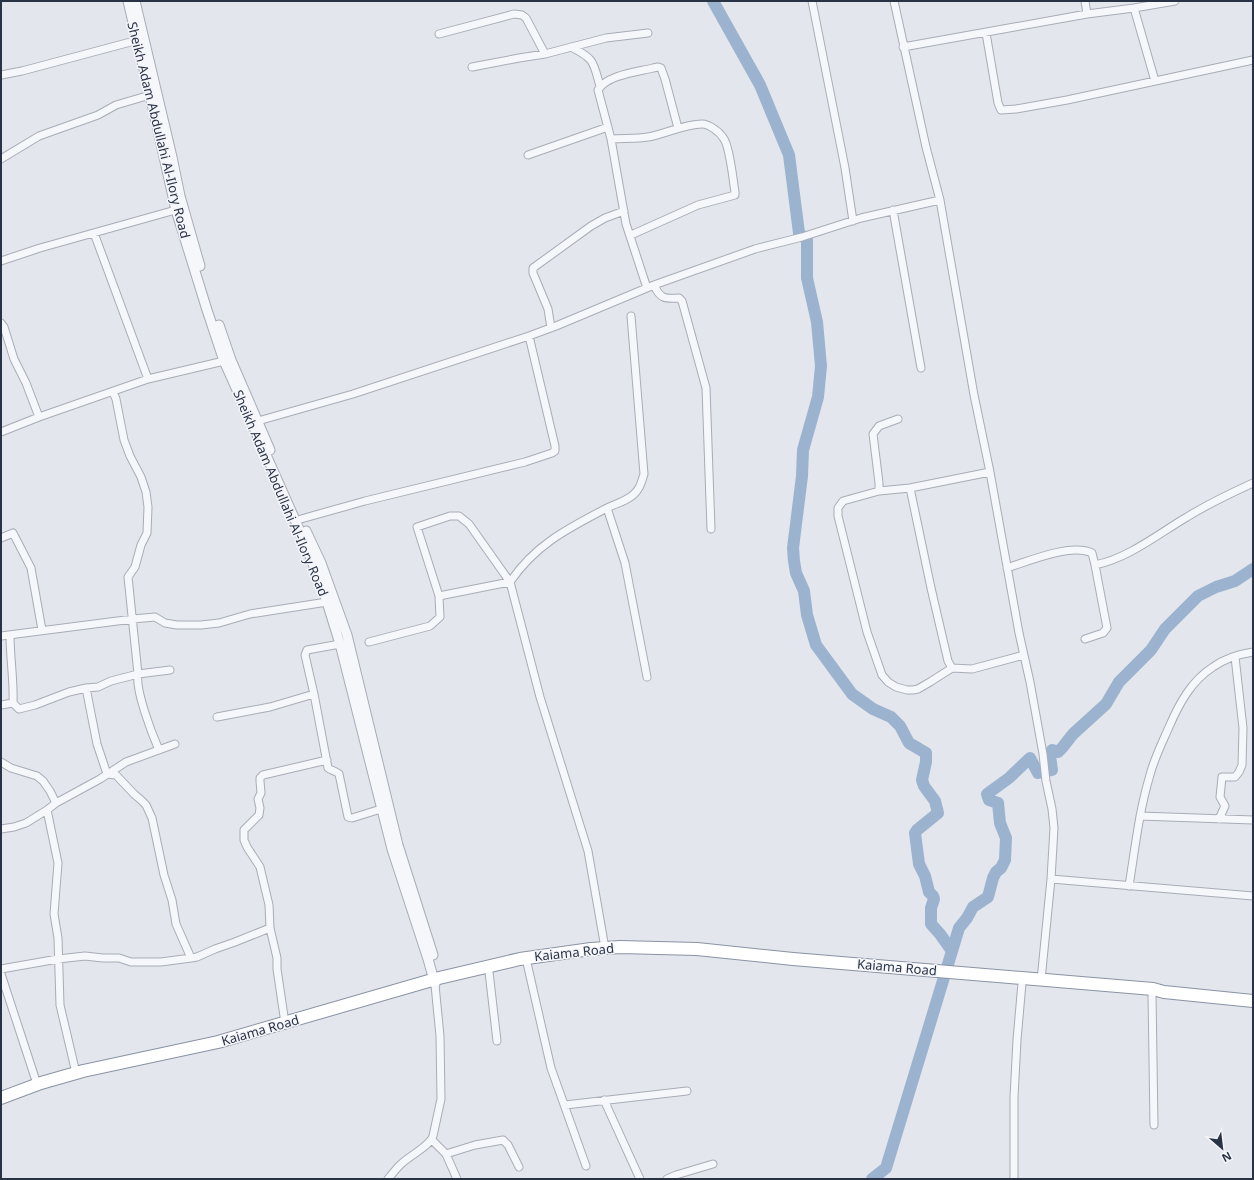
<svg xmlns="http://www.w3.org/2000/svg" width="1254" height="1180" font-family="'Noto Sans',sans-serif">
<rect width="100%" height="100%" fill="#e3e6ec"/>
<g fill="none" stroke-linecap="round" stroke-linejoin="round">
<path stroke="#9bb3cf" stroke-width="12" d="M713,1L760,85L789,155L799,233L807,240V278L817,322L821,366L818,397L803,450L802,476L793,548L794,561L796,573L804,591L807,615L816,645L852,694L873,709L891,717L900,726L909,743L926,753V762L922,780L924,786L935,801L938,813L917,830L915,833L919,864L925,876L929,892L933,896L934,899L931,908V924L940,934L952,951
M872,1179L886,1168L959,928L967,918L973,907L988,897L993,878L996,872L1001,868L1005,860L1006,838L1000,823L998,803L989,800L987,794L1009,778L1030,758L1038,773L1052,770L1050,756L1052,750L1058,752L1062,748L1073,734L1106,704L1119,682L1151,650L1165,629L1198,596L1216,587L1235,581L1253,569"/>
<defs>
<path id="minor" d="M812,1L845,168L853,221
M894,1L926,147L940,200L974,395L990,472L1019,633L1030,682L1043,754L1046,781L1052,809L1054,828L1051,879L1041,980
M1085,1L1087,14
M1134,8L1155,81
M986,33L998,103L1001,110L1016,109L1067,100L1253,60
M439,34L514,14L522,15L526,18L545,54
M571,47C595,59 593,62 600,86
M903,47L1087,14L1134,8L1175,1
M472,67L519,58L545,54L606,38L648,33
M1,75L22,71L138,40
M611,139C623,138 636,139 648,137C665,134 685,124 702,124C709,124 720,132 724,139C730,148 733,180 735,192V195L698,205L631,235
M528,155L608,127
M1,159L39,136L98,115L116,105L150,95
M893,210L921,368
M94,233L148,379
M1,261L40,248L179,209
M654,285C660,299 665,299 679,298L682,301L706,388L711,529
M647,288L626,224L611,139L598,90C607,75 637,72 653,68L658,67L661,68L665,79L678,128
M1,323L4,327L14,359L26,383L39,417
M551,328L548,309L533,273V268L591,226L605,218L624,211
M113,392L116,399L124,440L130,456L141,477L146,492L148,507L147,533L141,545L135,567L128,577L138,674C135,690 152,734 159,750
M258,421L353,394L529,336L556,326L654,285L755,249L802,237L861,218L940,200
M1,432L39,417L148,379L224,361
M990,472L910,488L879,491L843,501L838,508V516L867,632L882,675L888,682L896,687L907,690H913L918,689L930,682L952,668L972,669L1024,655
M910,488L931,588L948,661L952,668
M879,491V483L873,434L879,426L898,419
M607,508L625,563L647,677
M301,519L365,501L525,462L552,453L555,451V446L529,336
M1,538L13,533L31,568L42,630
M1007,568C1029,561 1071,543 1092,553L1095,565C1129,558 1158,534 1187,517C1208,504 1231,493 1253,483
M439,596L417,527L450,516H459L469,524L510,582L540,697L588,851L605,948
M10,635C10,658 14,680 13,703L19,709L35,705L69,692L86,688L98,687L111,681L138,674L170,670
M1,636L133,619L155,617L165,623L177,625H201L219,623L250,614L327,602
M1085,639L1103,633L1107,628L1095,565
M369,642L430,626L440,617L439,596L510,582C535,545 567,529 605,509C614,504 625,502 633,495C640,489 641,483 644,474L631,316
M340,644L307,650L305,655L314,694L328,768C332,771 336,771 339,774L348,817L352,818L381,809
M86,688L97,744L107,774L116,775L134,794L141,800L146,805L152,818L164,875L172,900L176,924L191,958
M1,705L13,703
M217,717L270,707L314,694
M1,762L11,768L37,776L43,781L50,791L56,803
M47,810L58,863L54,914L58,938L60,1005L76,1073
M1140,816L1253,820
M1219,819L1225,806L1220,797L1222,777H1235L1239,772L1242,765L1243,728L1235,657
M1,829L14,827L26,823L47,810L56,803L100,779L126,762L175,744
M1051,879L1253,896
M1129,886C1135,849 1139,811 1150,775C1154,759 1162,743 1169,727C1179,704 1191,681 1213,667C1224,659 1240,654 1253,652
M527,963L551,1068L586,1166
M1,969L58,959L85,956L103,958H119L131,962H161L191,958L197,957L215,949L235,942L270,928
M489,972L497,1041
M1,974L37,1084
M1152,994L1154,1125
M285,1023L277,969V958L270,928L269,905L260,867L247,847L244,840V830L259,815L260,808L258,799L261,793L260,781V778L263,775L327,760
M604,1100L640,1179
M565,1105L687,1091
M432,1140L446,1154L457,1179
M446,1154L475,1145L503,1140L508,1145L519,1167
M388,1179C392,1174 396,1169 400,1165C409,1156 430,1146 433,1136L441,1099L440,1036L435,985
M667,1179L676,1175L713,1164
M1014,1179V1097L1017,1040L1022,983"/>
<path id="tertiary" d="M128,1L150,95L176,210L207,310L224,361L296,522L314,566L327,602L340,644L392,849L428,959L435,984
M135,1L172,157L180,196L200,266
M219,325L231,360L270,450
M306,531L321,563L347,635L398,845L433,955"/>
<path id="trunk" d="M1,1098L41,1083L83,1071L218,1042L439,978L520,959L591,949L620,947L697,949L793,959L1153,989L1164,992L1253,1001"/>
</defs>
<use href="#minor" stroke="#a7adb7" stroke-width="9"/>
<use href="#tertiary" stroke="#a7adb7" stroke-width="11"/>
<use href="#trunk" stroke="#8993a4" stroke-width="14"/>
<use href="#minor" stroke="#f6f7fa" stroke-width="7"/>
<use href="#tertiary" stroke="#f6f7fa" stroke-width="9"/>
<use href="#trunk" stroke="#fff" stroke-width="12"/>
</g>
<g text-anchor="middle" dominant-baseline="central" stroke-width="3" stroke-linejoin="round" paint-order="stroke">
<g font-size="13" fill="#293346" stroke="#f3f5f9">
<text transform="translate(159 130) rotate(76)">Sheikh Adam Abdullahi Al-Ilory Road</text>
<text transform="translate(281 493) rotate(67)">Sheikh Adam Abdullahi Al-Ilory Road</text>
<text transform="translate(574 952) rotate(-6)">Kaiama Road</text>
<text transform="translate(897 967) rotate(5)">Kaiama Road</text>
<text transform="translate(260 1030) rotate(-16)">Kaiama Road</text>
</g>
</g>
<rect width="1254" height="1180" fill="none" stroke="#293346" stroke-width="4"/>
<g transform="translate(1222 1148) rotate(152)" stroke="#f3f5f9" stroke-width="3" paint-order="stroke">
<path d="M0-3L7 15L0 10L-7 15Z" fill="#293346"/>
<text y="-6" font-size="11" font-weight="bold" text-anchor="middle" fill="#293346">N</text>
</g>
</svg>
